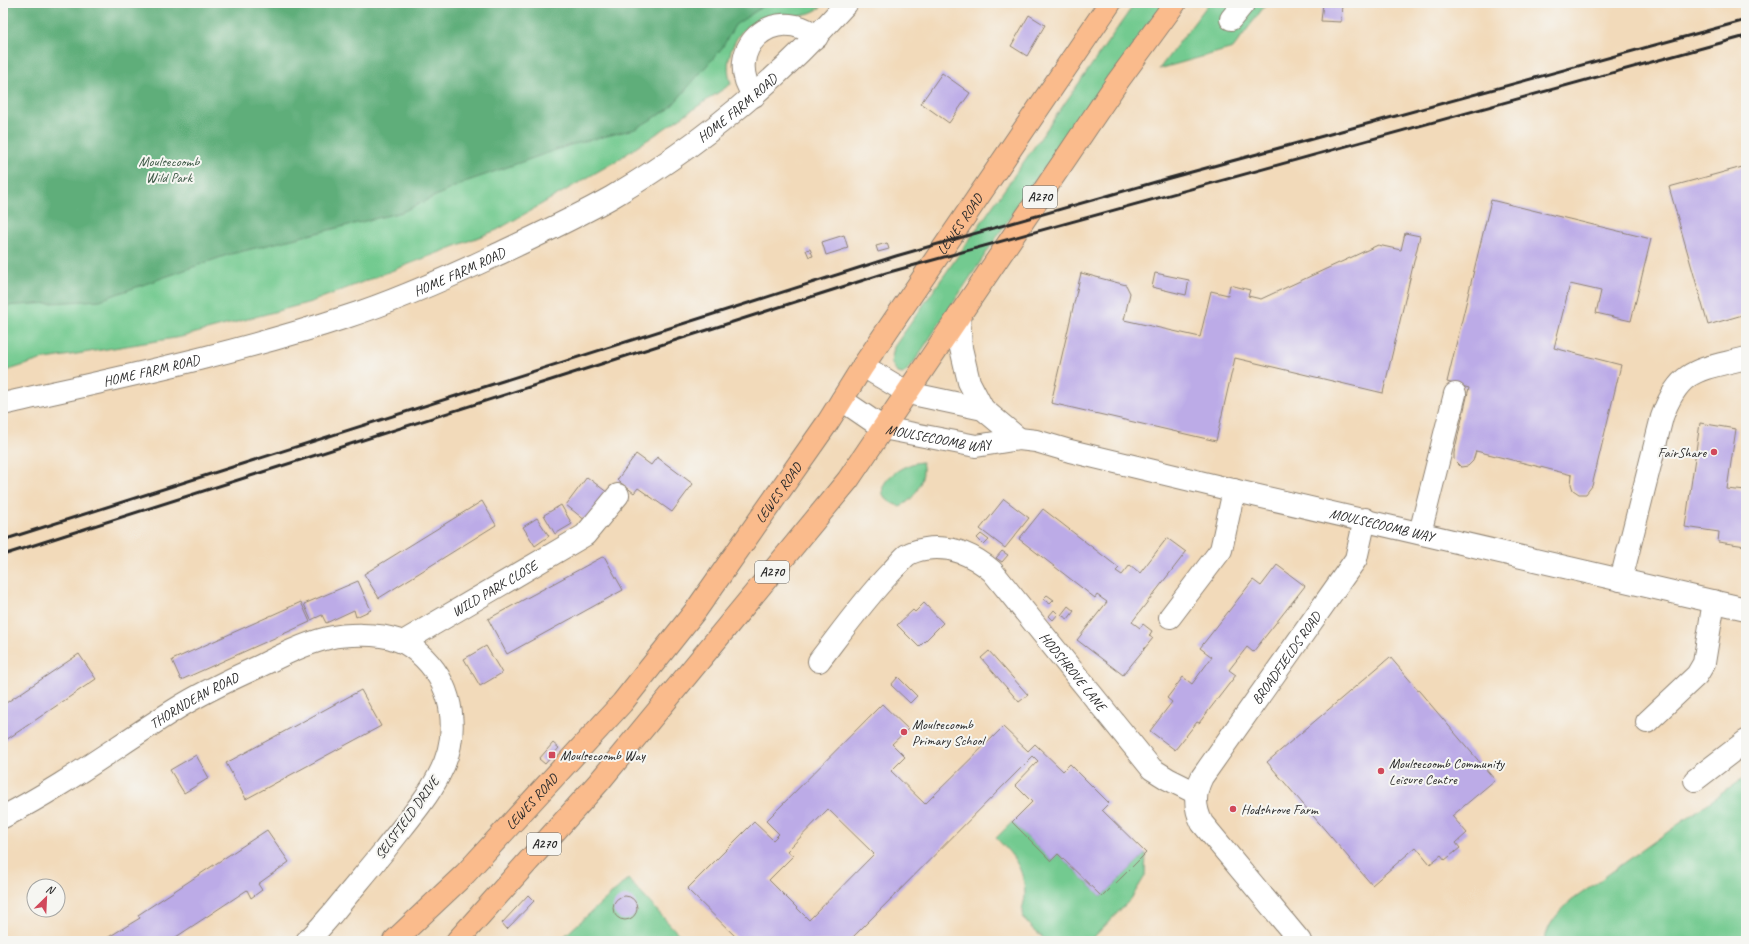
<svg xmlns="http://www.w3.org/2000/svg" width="1749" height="944" font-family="Caveat,sans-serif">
<rect width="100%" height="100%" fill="#f6f6f2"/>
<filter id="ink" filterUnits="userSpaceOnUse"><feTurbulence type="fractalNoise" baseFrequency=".025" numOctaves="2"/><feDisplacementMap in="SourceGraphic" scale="8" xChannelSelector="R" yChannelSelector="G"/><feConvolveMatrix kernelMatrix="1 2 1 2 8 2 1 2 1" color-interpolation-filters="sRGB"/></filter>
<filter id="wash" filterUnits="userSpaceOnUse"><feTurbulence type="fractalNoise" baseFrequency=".012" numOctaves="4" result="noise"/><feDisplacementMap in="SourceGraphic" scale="16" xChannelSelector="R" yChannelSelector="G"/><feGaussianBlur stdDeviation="0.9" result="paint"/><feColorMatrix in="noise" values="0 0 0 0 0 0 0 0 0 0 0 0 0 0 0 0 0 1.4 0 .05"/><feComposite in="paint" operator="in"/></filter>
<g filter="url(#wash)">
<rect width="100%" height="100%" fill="#f2daba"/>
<path fill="#73ca90" stroke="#4f7a5e" d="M3,3H825C802,30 752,0 733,46C727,59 727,70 731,84L616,161L497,230L311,302L181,337L40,360L3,372Z
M1135,3H1167L1089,112L1032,184L912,365L903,374L897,373L891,362L894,347Z
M1209,3H1267L1233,48L1159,69Z
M922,462C927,477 914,503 899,506C860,493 899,463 922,462Z
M1746,776V941H1545C1547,924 1559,912 1571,901Z
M1012,822L1051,861L1058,854L1102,897L1146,853L1145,876L1131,899L1090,941H1047C1039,934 1024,924 1022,913C1022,907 1025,901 1025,895C1024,868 1014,856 996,838Z
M628,879L685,941H559Z"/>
<path fill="#5eae7a" stroke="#446c52" d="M3,3H768L735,25L722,48L669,109L635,129L570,145L465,182L402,212L227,255L100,300L3,306Z"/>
<g id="blocks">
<path fill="#bcabe7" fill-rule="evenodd" d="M1323,3H1342L1341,22L1321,21Z
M1029,15L1045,25L1027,56L1011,46Z
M942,73L970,93L949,123L921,103Z
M1746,166V314L1708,325L1669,187Z
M1491,200L1651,239L1631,321L1596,313L1601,291L1570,284L1554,348L1621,365L1592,486L1586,494H1579L1573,490L1571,484L1572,475L1476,451L1473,461L1468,466L1461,467L1454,460V453L1469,388L1447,382Z
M1405,233L1420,236L1383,393L1235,358L1216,441L1051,403L1081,273L1126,285L1130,293L1124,320L1200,337L1211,291L1228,295L1230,285L1250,290L1248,296L1261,299L1378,245L1401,250Z
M844,235L848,248L826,255L822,242Z
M887,243L889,249L878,252L876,246Z
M810,249L813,256L809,257L806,250Z
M1155,273L1189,280L1186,295L1152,287Z
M1700,423L1736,429L1727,489L1746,491V546L1718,542L1719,532L1685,527Z
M636,454L651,465L657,457L693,484L672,512L638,488L634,493L617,480Z
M587,477L608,493L586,521L566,505Z
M1004,499L1029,518L1005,548L980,529Z
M482,501L496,525L379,598L364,574Z
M561,505L572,524L555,534L544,515Z
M1043,509L1119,568L1116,571L1122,575L1130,565L1140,573L1167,538L1186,552L1132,622L1140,628L1143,624L1152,631L1149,636L1153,638L1123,675L1077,640L1107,602L1097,595L1095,598L1019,539Z
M537,518L549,536L535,546L523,527Z
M981,534L989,540L984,545L977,538Z
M1002,551L1008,555L1002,562L996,558Z
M604,556L623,590L507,654L488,619Z
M1277,565L1305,586L1253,652L1247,647L1229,670L1236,675L1199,723L1197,722L1175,750L1150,731L1172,702L1167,698L1183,677L1192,684L1212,657L1200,648L1253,580L1261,586Z
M358,581L371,610L356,617L354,610L326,623L322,615L311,620L304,604Z
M1047,595L1054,600L1050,604L1043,599Z
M301,602L310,622L181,680L172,660Z
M924,603L943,623L919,647L897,625L913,610L915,612Z
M1068,606L1074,611L1068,619L1061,615Z
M1054,610L1058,614L1053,620L1049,616Z
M486,646L502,673L480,686L464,659Z
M989,651L1028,695L1019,702L981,658Z
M79,654L96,679L3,742V705Z
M1390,657L1495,780L1452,816L1467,833L1456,843L1460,848L1445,860L1441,855L1430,864L1416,847L1372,885L1267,762Z
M898,677L917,696L910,703L891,685Z
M361,690L381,726L246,799L226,763Z
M882,704L908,729L892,744L905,757L891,771L925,804L1003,727L1028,751L1035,744L1063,771L1070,764L1109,803L1102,810L1146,853L1102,897L1058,854L1051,861L1012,822L1032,802L1015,785L1038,761L1033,756L849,941H740L687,889L754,822L773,840L779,834L766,821ZM828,809L874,854L809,920L769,880L793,856L787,851Z
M553,743L559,748L545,764L539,759Z
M196,755L209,778L184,793L170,770Z
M267,830L289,862L258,884L262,890L251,898L247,890L170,941H102L140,918L138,915Z
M528,895L534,901L507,929L502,923Z
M613 908a12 12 0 1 1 24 0a12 12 0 1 1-24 0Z"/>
</g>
</g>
<g filter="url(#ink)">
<use href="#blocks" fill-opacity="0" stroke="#8e8272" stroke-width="1"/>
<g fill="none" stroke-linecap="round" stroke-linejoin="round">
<defs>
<g id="minor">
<path d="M1231,19L1244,3"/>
<path d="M754,96C721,51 774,1 817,37"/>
<path d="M959,316L961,348L969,382L983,409"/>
<path d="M863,366L908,393L983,409L1019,439"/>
<path id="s1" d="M842,400L883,428L976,446L1019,439L1036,441L1070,451L1241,492L1746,609"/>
<path id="s2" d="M3,404C118,378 234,354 346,317C396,301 445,279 492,257C532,238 573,219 612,197C700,145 779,79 847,3"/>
<path d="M1420,533L1455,394"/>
<path d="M1621,580L1662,417C1680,367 1700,370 1746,358"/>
<path d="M1170,617L1221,550L1234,490"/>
<path id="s3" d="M403,642L585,535L618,495"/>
<path id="s4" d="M819,661C842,631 864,600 890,573C896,567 901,560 907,555C912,552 919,550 925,549C951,545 972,554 992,571L1152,769L1168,779L1196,793"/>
<path d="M1647,722L1697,675L1704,663L1714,601"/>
<path d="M1695,780L1746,741"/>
<path id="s5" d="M3,817C64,786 118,745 176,709C203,692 231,679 260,666C282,655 304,644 328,638C346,634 379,633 397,640C407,643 416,650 424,658C455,689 460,736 439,775C425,802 403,826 384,851C367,872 349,893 332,914C324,923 316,933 307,941"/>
<path id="s6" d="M1300,941L1202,823C1194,807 1194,793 1202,777L1356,559L1365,519"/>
</g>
<g id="major">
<path id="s7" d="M394,941L465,874L622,703L696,610L828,422L863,366L1110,3"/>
<path d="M457,941L599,782L848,480L1118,81L1175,3"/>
</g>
</defs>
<use href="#minor" stroke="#8e8272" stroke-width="24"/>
<use href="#major" stroke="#8e8272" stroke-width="24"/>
<use href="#minor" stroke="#fff" stroke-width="22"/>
<use href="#major" stroke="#fabb8c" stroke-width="22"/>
<path stroke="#2b2b2b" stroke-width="3" d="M3,540L896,256L1166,179L1746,20
M3,555L886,273L1746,36"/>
</g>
</g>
<g fill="#d1495b" stroke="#f6f6f2" stroke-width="1.5">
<circle cx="1714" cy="452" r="4"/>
<circle cx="904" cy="732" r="4"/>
<rect x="548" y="751" width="8" height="8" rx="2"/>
<circle cx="1381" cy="771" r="4"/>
<circle cx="1233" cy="809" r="4"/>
</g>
<g text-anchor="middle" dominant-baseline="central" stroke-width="4" stroke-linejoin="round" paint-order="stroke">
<g fill="#f6f6f2" stroke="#686867" stroke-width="1">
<rect x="1023" y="186" width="34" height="22" rx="3"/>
<rect x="755" y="561" width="34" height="22" rx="3"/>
<rect x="527" y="833" width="34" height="22" rx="3"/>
</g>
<g font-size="13" font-weight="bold" fill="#2b2b2b">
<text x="1040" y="197">A270</text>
<text x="772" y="572">A270</text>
<text x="544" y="844">A270</text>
</g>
<g font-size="14" fill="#2b2b2b" stroke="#f6f6f2">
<text stroke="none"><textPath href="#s2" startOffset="800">HOME FARM ROAD</textPath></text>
<text stroke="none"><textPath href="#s7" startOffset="916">LEWES ROAD</textPath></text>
<text stroke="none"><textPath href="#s2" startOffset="476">HOME FARM ROAD</textPath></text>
<text stroke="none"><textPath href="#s2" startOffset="152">HOME FARM ROAD</textPath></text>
<text stroke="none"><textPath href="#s1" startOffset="106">MOULSECOOMB WAY</textPath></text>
<text stroke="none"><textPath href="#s7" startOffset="592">LEWES ROAD</textPath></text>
<text stroke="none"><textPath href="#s1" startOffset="561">MOULSECOOMB WAY</textPath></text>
<text stroke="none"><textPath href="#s3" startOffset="106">WILD PARK CLOSE</textPath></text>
<text stroke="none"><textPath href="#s6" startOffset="347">BROADFIELDS ROAD</textPath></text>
<text stroke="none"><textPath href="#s4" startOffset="359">HODSHROVE LANE</textPath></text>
<text stroke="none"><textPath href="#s5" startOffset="224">THORNDEAN ROAD</textPath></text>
<text stroke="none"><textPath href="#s7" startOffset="196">LEWES ROAD</textPath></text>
<text transform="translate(407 818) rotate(-54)">SELSFIELD DRIVE</text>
</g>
<g font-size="14" fill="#415b49" stroke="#f6f6f2">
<text x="169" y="161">Moulsecoomb<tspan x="169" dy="16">Wild Park</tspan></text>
</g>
<g font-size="14" fill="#2b2b2b" stroke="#f6f6f2" text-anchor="start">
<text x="1706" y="452" text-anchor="end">FairShare</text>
<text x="912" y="724">Moulsecoomb<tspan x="912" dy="16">Primary School</tspan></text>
<text x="560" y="755">Moulsecoomb Way</text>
<text x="1389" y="763">Moulsecoomb Community<tspan x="1389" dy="16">Leisure Centre</tspan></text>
<text x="1241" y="809">Hodshrove Farm</text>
</g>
</g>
<rect width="1749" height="944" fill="none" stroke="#f6f6f2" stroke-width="16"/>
<g transform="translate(46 898) rotate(24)"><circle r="19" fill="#f6f6f2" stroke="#a5a5a2"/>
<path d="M0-3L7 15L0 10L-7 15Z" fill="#d1495b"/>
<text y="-6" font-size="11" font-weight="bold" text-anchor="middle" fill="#2b2b2b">N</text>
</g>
</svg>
